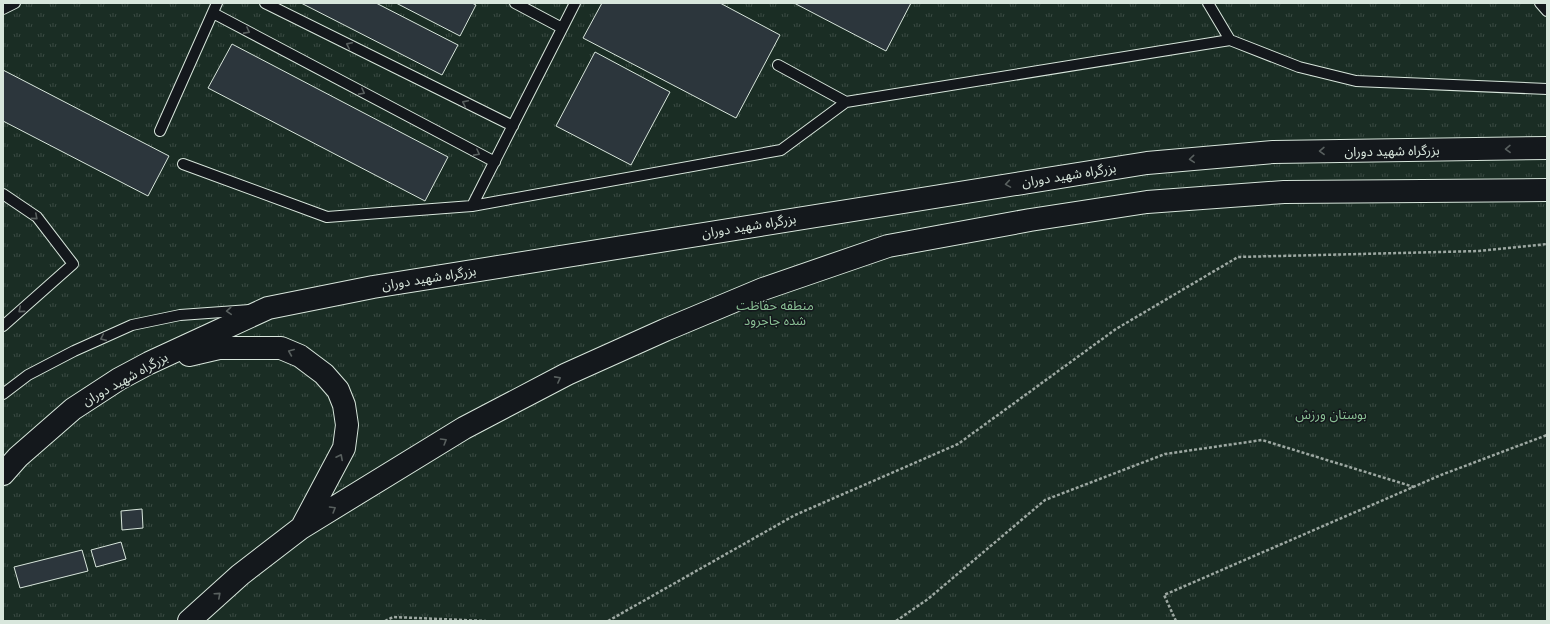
<svg xmlns="http://www.w3.org/2000/svg" width="1550" height="624" font-family="'Fira Sans','Noto Sans Arabic',sans-serif">
<defs>
<pattern id="park-tufts" width="24" height="20" patternUnits="userSpaceOnUse"><rect width="24" height="20" fill="#1a2d24"/><path d="M3 7l-1-3M5 7V3M7 7l1-3M15 17l-1-3M17 17v-4M19 17l1-3" fill="none" stroke="#3b4b43"/></pattern>
</defs>
<rect width="100%" height="100%" fill="#14181c"/>
<path fill="url(#park-tufts)" stroke="#939e99" d="M3,3H1547V621H3Z"/>
<path fill="#2c363c" stroke="#d8e6dc" d="M301,3H376L458,45L442,75Z
M396,3H472L476,5L460,36Z
M602,3H720L780,35L736,118L583,38Z
M794,3H911L886,51Z
M232,44L448,157L425,201L208,88Z
M595,52L670,92L631,165L556,126Z
M3,70L169,156L148,196L3,121Z
M142,509L143,528L122,530L121,511Z
M121,542L126,559L96,567L91,550Z
M82,550L88,571L20,588L14,567Z"/>
<g fill="none" stroke-linecap="round" stroke-linejoin="round">
<defs>
<path id="service" d="M265,3L513,126
M515,3L562,28
M1208,3L1230,40
M1540,3L1547,11
M3,9L15,3
M213,13L495,162
M778,65L846,102
M160,131L217,3
M183,164L327,217L472,206L781,150L846,102L1230,40L1299,67L1356,81L1547,89
M3,194L37,217L73,264L3,326
M472,206L575,3
M3,394L28,375L74,351L132,325L180,315L250,310"/>
<path id="trunk" d="M189,355L219,348H281L300,356L324,374L338,390L344,405L347,425L344,448L302,527
M3,474L18,457L73,409L119,379L149,363L268,308L373,287L1147,163L1273,152L1547,148
M189,621L240,575L301,528L464,428L567,374L665,330L763,289L888,246L1030,220L1147,202L1284,192L1547,190"/>
</defs>
<use href="#service" stroke="#d8e6dc" stroke-width="12"/>
<use href="#trunk" stroke="#d8e6dc" stroke-width="24"/>
<path stroke="#9da8a2" stroke-width="2.5" stroke-dasharray="3 2" stroke-linecap="butt" d="M385,621L393,617L486,621
M608,621L795,515L958,444L1116,329L1238,257L1479,251L1547,244
M896,621L928,599L1045,500L1165,454L1262,440L1414,487
M1176,621L1164,595L1441,475L1547,435"/>
<use href="#service" stroke="#14181c" stroke-width="10"/>
<use href="#trunk" stroke="#14181c" stroke-width="22"/>
</g>
<defs><path id="oneway-chevron" d="M-2-3.5L2.5 0L-2 3.5" fill="none" stroke-width="1.6" stroke-linecap="round" stroke-linejoin="round"/></defs>
<g stroke="#59605f">
<use href="#oneway-chevron" transform="translate(247 31) rotate(28)"/>
<use href="#oneway-chevron" transform="translate(349 45) rotate(-154)"/>
<use href="#oneway-chevron" transform="translate(362 92) rotate(28)"/>
<use href="#oneway-chevron" transform="translate(465 103) rotate(-154)"/>
<use href="#oneway-chevron" transform="translate(1508 149) rotate(179)"/>
<use href="#oneway-chevron" transform="translate(1322 151) rotate(179)"/>
<use href="#oneway-chevron" transform="translate(477 153) rotate(28)"/>
<use href="#oneway-chevron" transform="translate(1192 159) rotate(175)"/>
<use href="#oneway-chevron" transform="translate(1008 184) rotate(171)"/>
<use href="#oneway-chevron" transform="translate(35 217) rotate(41)"/>
<use href="#oneway-chevron" transform="translate(21 310) rotate(139)"/>
<use href="#oneway-chevron" transform="translate(229 311) rotate(176)"/>
<use href="#oneway-chevron" transform="translate(103 338) rotate(156)"/>
<use href="#oneway-chevron" transform="translate(291 352) rotate(-157)"/>
<use href="#oneway-chevron" transform="translate(558 379) rotate(-28)"/>
<use href="#oneway-chevron" transform="translate(444 441) rotate(-31)"/>
<use href="#oneway-chevron" transform="translate(340 457) rotate(-63)"/>
<use href="#oneway-chevron" transform="translate(333 509) rotate(-31)"/>
<use href="#oneway-chevron" transform="translate(218 595) rotate(-42)"/>
</g>
<g text-anchor="middle" dominant-baseline="central" stroke-width="3" stroke-linejoin="round" paint-order="stroke">
<g font-size="13" fill="#d8e6dc" stroke="#14181c">
<text transform="translate(1392 151) rotate(-1)">بزرگراه شهید دوران</text>
<text transform="translate(1069 175) rotate(-9)">بزرگراه شهید دوران</text>
<text transform="translate(749 226) rotate(-9)">بزرگراه شهید دوران</text>
<text transform="translate(429 278) rotate(-9)">بزرگراه شهید دوران</text>
<text transform="translate(125 379) rotate(-29)">بزرگراه شهید دوران</text>
</g>
<g font-size="13" fill="#8ac095" stroke="#14181c">
<text x="775" y="305">منطقه حفاظت<tspan x="775" dy="15">شده جاجرود</tspan></text>
<text x="1331" y="414">بوستان ورزش</text>
</g>
</g>
<rect width="1550" height="624" fill="none" stroke="#d8e6dc" stroke-width="8"/>
</svg>
